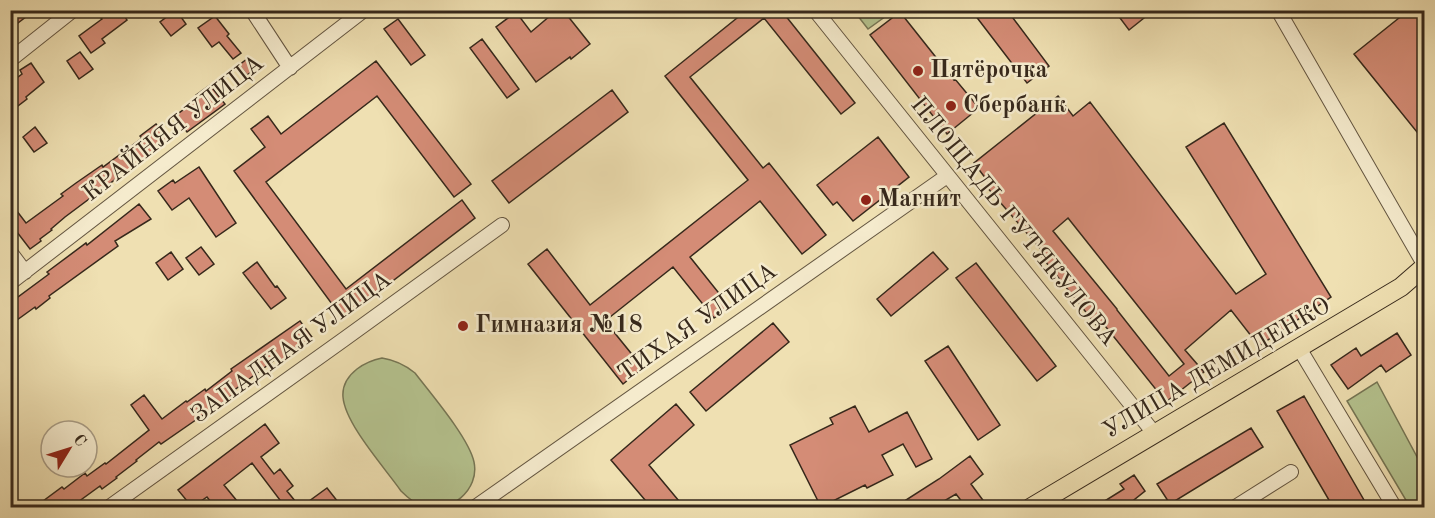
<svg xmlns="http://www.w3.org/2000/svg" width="1435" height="518" font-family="'Old Standard TT',serif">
<rect width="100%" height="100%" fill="#efe0b2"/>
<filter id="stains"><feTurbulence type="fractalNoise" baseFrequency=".00333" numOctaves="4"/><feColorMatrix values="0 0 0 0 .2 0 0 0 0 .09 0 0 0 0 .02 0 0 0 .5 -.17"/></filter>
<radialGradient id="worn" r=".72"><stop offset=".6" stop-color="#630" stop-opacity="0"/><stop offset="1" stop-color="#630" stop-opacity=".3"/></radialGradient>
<path fill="#b5c38f" stroke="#767655" stroke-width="1.5" d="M854,11H893L868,29Z
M382,358C395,360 404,364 415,373C431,394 469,438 474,462C480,490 450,514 424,507C415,504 408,498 401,491C385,468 345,424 343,397C342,385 348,376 357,369C365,363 372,360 382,358Z
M1377,382L1424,470V507H1410L1347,401Z"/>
<path fill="#d48c76" stroke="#36281b" stroke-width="1.5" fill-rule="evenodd" d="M10,10H35L10,29Z
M106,10H133L125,17L127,20L102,39L105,43L91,53L79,36L102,19L99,16Z
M176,10L186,24L171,36L160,22Z
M557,10H563L590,44L571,59L570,57L536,82L496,27L516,12L531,32Z
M747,10H781L855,103L841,114L764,18L690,77L763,168L769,163L826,235L802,254L760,201L690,257L730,307L714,318L673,267L605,321L643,368L623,384L528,264L547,249L590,305L748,180L665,76Z
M980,10H1007L1049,66L1027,83L975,15Z
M1114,10H1154L1129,30Z
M1409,10H1425V142L1354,54Z
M900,12L954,80L955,79L979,108L947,134L870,35Z
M215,16L229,34L227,36L241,53L233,59L219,42L212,47L198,28Z
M398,19L425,55L411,65L384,29Z
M482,39L519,89L507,98L470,48Z
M80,52L93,69L79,79L67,61Z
M247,59L254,70L247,75L239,65Z
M376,61L471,184L454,197L377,96L266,182L346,289L462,200L475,218L343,319L234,171L265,147L251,129L268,116L281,134Z
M31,63L44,82L26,97L27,99L10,112V83L22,74L20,70Z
M210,85L225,104L187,132L175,116L199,98L196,95Z
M612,90L628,112L509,203L492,181Z
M1058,96L1073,116L1090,102L1236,294L1266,274L1186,147L1224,123L1331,297L1259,346L1231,310L1185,350L1204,372L1166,402L1102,322L1097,326L1041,256L1044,253L986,186L989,183L974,163ZM1068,218L1184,364L1169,376L1117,310V309L1053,231Z
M156,124L169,141L129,172L128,170L65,217L51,229L52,230L40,239L41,241L30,249L10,223V202L26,223L63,196L61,194L76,183L102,165L103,167L142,138L140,136Z
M35,127L47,143L34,152L23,137Z
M878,137L909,177L853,221L837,202L833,205L817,185Z
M199,167L236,223L216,237L189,198L172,210L158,191L173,180L175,183Z
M139,204L151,219L115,241L118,246L49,296L50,298L36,309L35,307L10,325V303L49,274L47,272L86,243L87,245Z
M201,247L214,264L199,275L186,258Z
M171,252L183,269L168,280L156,263Z
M933,252L948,269L891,316L877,299Z
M257,262L275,287L277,286L286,298L271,309L243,273Z
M976,263L1056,366L1037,381L956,278Z
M300,321L312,337L279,363L276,359L233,391L235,393L204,417L203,415L161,444L159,442L136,460L137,461L116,477L117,478L102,489L100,486L71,507H35L62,487L64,489L85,473L87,476L105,463L106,464L149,430L131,405L144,395L162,419L186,401L187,402L205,389L206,391L232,371L231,369Z
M773,323L789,342L706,411L690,392Z
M1397,333L1411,355L1386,372L1381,365L1348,389L1331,365L1356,348L1361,356Z
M948,346L1000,425L978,440L925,361Z
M1304,396L1368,507H1333L1277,411Z
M676,404L694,425L649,465L684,507H651L611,460Z
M855,406L869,432L907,412L932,459L916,467L903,444L882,455L893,475L867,488L865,485L821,507L790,445L833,424L830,418Z
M265,424L279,443L261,457L274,474L280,469L293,486L287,491L300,507H270L280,500L252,463L224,485L242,507H215L207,497L192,507L178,490Z
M1251,428L1263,447L1170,504L1157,484Z
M970,456L983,474L971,484L988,507H966L956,494L934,507H911L906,500L939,479Z
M1134,475L1145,491L1125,507H1095L1124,489L1120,484Z
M327,488L342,507H301Z"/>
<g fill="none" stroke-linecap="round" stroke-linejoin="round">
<defs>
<path id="minor" d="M252,10L290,68
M815,10L1154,433
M1278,10L1424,264
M10,60L73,10
M10,252L25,272
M10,283L364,10
M1299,348L1395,508
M108,508L343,340L502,225
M474,508L947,176
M1234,508L1291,472"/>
<path id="major" d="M1030,508L1401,287L1424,267"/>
</defs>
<use href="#minor" stroke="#645641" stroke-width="16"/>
<use href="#major" stroke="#36281b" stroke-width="20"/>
<use href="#minor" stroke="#f5ebcd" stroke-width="14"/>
<use href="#major" stroke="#efe0b2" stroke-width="18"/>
</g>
<g fill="#8f2418" stroke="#f5ebcd" stroke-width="2">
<circle cx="918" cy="71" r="6"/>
<circle cx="951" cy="106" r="6"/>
<circle cx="866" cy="200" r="6"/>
<circle cx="463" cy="326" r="6"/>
</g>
<g text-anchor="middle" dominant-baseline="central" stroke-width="5" stroke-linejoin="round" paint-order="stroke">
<g font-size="24" font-weight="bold" fill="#36281b" stroke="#f5ebcd" text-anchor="start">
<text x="930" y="71">Пятёрочка</text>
<text x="963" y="106">Сбербанк</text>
<text x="878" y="200">Магнит</text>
<text x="475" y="326">Гимназия №18</text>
</g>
<g font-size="24" fill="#36281b" stroke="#f5ebcd">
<text transform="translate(174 129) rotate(-38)">КРАЙНЯЯ УЛИЦА</text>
<text transform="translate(1013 222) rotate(51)">ПЛОЩАДЬ ГУТЯКУЛОВА</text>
<text transform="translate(698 323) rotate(-35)">ТИХАЯ УЛИЦА</text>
<text transform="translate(292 348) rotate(-36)">ЗАПАДНАЯ УЛИЦА</text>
<text transform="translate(1217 369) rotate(-30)">УЛИЦА ДЕМИДЕНКО</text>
</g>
</g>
<rect width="1435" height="518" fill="none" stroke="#efe0b2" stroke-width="36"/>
<rect x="12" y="12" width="1411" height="494" fill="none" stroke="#36281b" stroke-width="3"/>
<rect x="18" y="18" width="1399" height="482" fill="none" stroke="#36281b" stroke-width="1.5"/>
<g transform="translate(69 449) rotate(52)"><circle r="28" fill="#f5ebcd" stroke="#a99d86" stroke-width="1.5"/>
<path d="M0-4.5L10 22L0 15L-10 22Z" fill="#8f2418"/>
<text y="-9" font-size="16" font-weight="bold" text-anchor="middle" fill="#36281b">С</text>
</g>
<rect width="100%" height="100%" filter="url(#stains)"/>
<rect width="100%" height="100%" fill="url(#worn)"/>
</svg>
